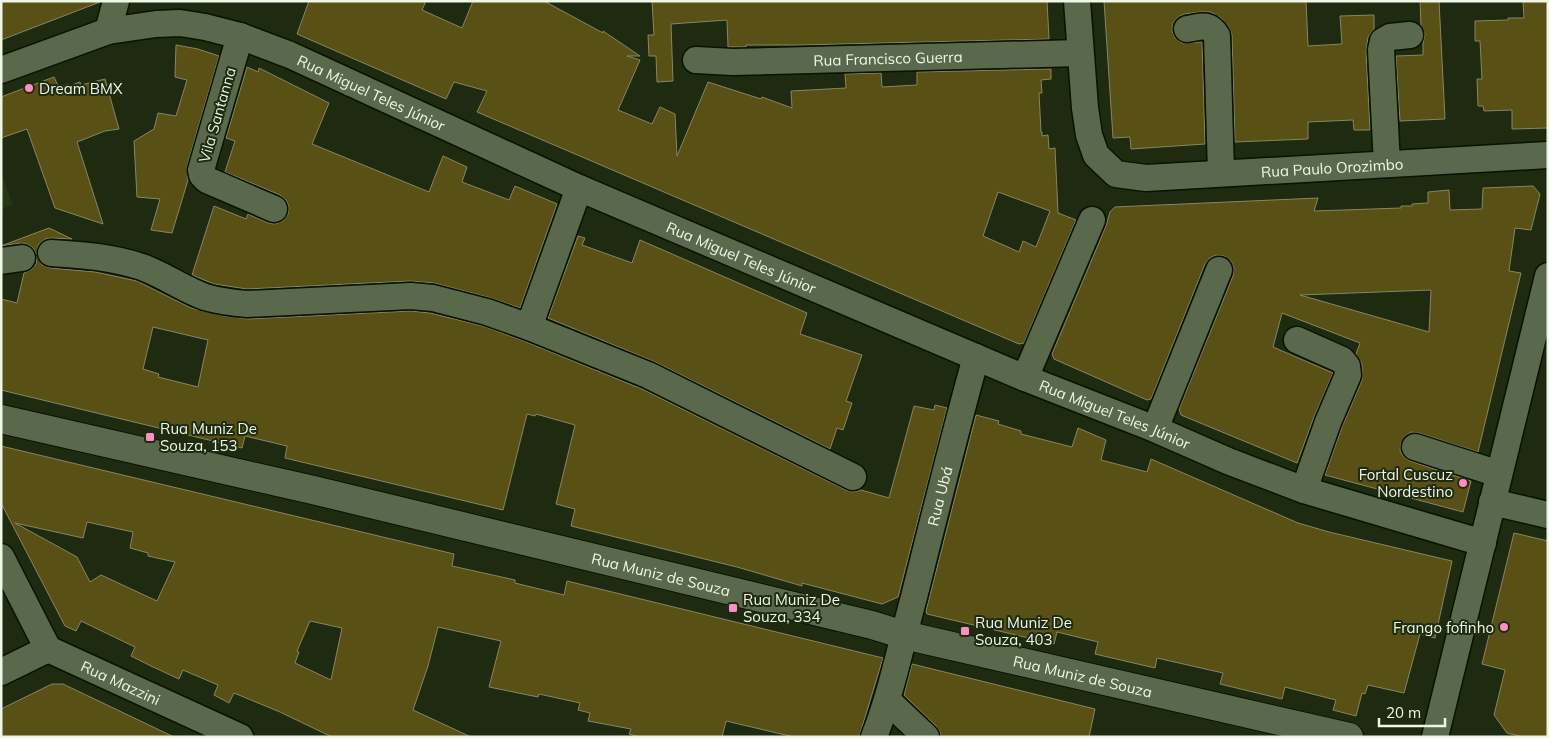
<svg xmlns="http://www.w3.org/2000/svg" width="1549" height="738" font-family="Mulish,sans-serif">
<rect width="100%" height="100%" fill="#1e2b11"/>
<path fill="#273616" d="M1,173L13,205L1,209Z"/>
<path fill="#585014" stroke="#898564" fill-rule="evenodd" d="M1,1H100V2L1,40Z
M309,1H426L422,10L462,28L473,1H544L603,33V31L640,56H627L640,60L618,110L652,124L660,107L675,114L677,156L708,82L761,99L762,97L792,108L791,91L846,88L845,74L881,73L882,87L917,85V72L1051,69V79L1041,80L1042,93H1039L1041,132H1042V136L1048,135L1049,149L1055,148L1058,213L1076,220L1024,343L1019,344L477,112L487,91L454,82L446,99L297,34ZM998,192L1050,211L1036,247L1023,241L1019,252L983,236Z
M652,1H1047L1049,39L798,45H746V47H728L727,20L671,24L673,81L657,82L656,56H649L648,35H654Z
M1104,1H1306L1308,46L1342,44L1340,16L1374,15V29L1368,37L1366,51L1370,130H1354L1353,120L1308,122V139L1235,142L1232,35L1229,28L1221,18L1211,12H1200L1184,14L1178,17L1173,23L1172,31L1175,38L1182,43L1202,42L1205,144L1131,149L1130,137L1113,138Z
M1420,1H1439L1445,119L1400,121L1396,56L1423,55V43L1425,34L1421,26Z
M1523,1H1548V128L1512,129V110L1484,111L1483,106H1478L1477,79H1482L1480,41H1475V21L1508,20V18H1524Z
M176,45L198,49L219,56L187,166L188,180L172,233L151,230L160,199L137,197L134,141L154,129L158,113L176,116L187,80L175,77Z
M247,67L258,72L259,68L329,103L312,144L429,192L443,156L467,167L462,182L509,200L515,186L557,204L520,308L491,298L434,283L410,281L247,289L214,284L192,275L214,206L246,219L248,214L268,223L275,224L283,221L288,214L289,207L286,200L280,195L225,172L235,141L226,138Z
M54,77L59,88L68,84L69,86L80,82L81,85L105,79L119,129L105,131L77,142L103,224L55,208L27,129L1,138V97Z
M1533,186L1540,194L1531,230L1515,228L1509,271L1521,273L1478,452L1419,433L1411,432L1405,436L1401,443L1400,451L1404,457L1410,461L1471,481L1463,512L1325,475L1342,427L1362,380V364L1356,354L1360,343L1282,313L1273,347L1333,373L1314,417L1297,463L1181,415L1179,409L1233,276L1234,268L1231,261L1224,256L1216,255L1210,258L1205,264L1151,399L1147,400L1054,359L1052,354L1106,226L1110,212L1115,207L1318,198L1314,211L1401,208V206H1412V204L1428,203V192L1449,190L1450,210L1482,209L1483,188ZM1431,290L1429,332L1300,295Z
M49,228L72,239L52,238L45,239L38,245L37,255L33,248L27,244L20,243L1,246Z
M578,236L585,238L582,245L632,263L640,240L807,313L800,334L862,355L846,401L852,403L843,430L837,428L830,449L655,362L548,318Z
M37,256L42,265L50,268L95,272L137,281L191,308L224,316L248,319L411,311L430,313L483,326L524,341L642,389L846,490L853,492L861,490L889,498L914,406L934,410L935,405L947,408L898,597L882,604L802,583V586L737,567L571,526L575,509L556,504L575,425L536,414L535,416L527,414L503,510L285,458L287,446L245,436L242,448L1,390V299L17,303L24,273L32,269L36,264ZM153,327L208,340L198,387L158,377L159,374L143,369Z
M976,415L999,421L998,424L1021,431V434L1072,447L1078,428L1106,440L1101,460L1147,472L1151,459L1298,523L1329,532L1452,561L1435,638L1420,634L1404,693L1368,685L1365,694L1362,693L1356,716L1333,710L1336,700L1285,687L1282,699L1220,684L1223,673L1157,658L1155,668L1095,654L1098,642L1057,632L1054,644L927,614L926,611Z
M1,446L454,554L452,566L515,580V583L564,595L567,581L883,658L859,737H794L726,721L722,737H640L629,734L631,729L588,721L590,713L578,710L580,703L539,694L538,697L489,687L501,641L438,627L428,666L413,710L471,737H332L280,712L234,693L229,703L214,695L218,685L183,670L179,679L151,666L131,656L135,647L81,621L76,631L65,626L1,503ZM87,522L133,532L130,548L148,553V556L175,562L157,601L101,575L90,582L77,557L15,523L83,538ZM310,621L342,628L331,680L295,663L299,652L297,651Z
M1514,533L1548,541V737H1524L1507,733L1494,715L1505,670L1482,664Z
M912,664L1095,709L1089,737H941L940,732L936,726L904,695Z
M52,684H63L174,737H1V709Z"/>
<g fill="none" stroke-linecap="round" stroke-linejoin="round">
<defs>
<g id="street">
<path id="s1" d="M1077,1L1085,108L1089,135L1096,155L1116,174L1146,178L1548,155"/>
<path d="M1187,29C1201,27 1209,22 1217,36L1221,173"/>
<path d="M108,31L116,1"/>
<path d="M240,36L201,170L202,175L207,180L274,209"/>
<path id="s2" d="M696,60L733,62L1080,53"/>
<path id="s3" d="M1,70L108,31L156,24L180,23L205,27L240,36L290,55L579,188L1025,378L1155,429L1228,461L1304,490L1483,543"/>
<path d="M1387,164L1381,50L1383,41L1390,37L1410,35"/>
<path d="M51,253C83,255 112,257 142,267C164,275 183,289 205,297C219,301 233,303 247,304L411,296L433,298L487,312L529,327L648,375L853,477"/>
<path d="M1,261L22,258"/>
<path d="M529,327L579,188"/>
<path d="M1297,340L1342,360L1347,366L1348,375L1328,422L1304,490"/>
<path d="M1025,378L1092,220"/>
<path d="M1155,429L1219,270"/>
<path d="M1415,447L1499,474"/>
<path d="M1492,502L1548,515"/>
<path d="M1,557L48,649"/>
<path id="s4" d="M48,649L240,737"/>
<path d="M1,672L48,649"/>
<path d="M888,701L926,737"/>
<path id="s5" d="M874,737C892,691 901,644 914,597C934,517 954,436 976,357"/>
<path d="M1435,737L1548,276"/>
</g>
<g id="secondary">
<path id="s6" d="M1,419L313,490L872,625L904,635L1349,737"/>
</g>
</defs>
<use href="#street" stroke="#081300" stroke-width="29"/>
<use href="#secondary" stroke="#081300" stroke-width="30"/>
<use href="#street" stroke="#5a694c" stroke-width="26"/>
<use href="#secondary" stroke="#5a694c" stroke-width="28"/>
</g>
<g fill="#fb8fc5" stroke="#1e2b11" stroke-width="2">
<circle cx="29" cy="88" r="5"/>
<rect x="145" y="432" width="10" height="10" rx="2.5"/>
<circle cx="1463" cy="483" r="5"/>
<rect x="728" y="603" width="10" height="10" rx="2.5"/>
<circle cx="1504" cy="627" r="5"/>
<rect x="960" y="626" width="10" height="10" rx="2.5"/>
</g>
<g text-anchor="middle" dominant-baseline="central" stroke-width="4" stroke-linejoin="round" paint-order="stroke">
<g font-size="15" fill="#eef7e6" stroke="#1e2b11">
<text stroke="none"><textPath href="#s2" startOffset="192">Rua Francisco Guerra</textPath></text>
<text stroke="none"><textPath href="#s3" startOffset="391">Rua Miguel Teles Júnior</textPath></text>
<text transform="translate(217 115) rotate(-74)">Vila Santanna</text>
<text stroke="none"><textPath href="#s1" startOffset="400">Rua Paulo Orozimbo</textPath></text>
<text stroke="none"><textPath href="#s3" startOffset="796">Rua Miguel Teles Júnior</textPath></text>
<text stroke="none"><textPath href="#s3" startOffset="1201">Rua Miguel Teles Júnior</textPath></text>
<text stroke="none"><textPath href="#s5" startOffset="250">Rua Ubá</textPath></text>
<text stroke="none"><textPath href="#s6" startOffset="678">Rua Muniz de Souza</textPath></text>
<text stroke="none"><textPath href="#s6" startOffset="1112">Rua Muniz de Souza</textPath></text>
<text stroke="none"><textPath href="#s4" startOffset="80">Rua Mazzini</textPath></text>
</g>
<g font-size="15" fill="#eef7e6" stroke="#1e2b11" text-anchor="start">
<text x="39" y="88">Dream BMX</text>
<text x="160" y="428">Rua Muniz De<tspan x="160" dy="17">Souza, 153</tspan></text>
<text x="1453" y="474" text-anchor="end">Fortal Cuscuz<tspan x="1453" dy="17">Nordestino</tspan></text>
<text x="743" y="599">Rua Muniz De<tspan x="743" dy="17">Souza, 334</tspan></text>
<text x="975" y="622">Rua Muniz De<tspan x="975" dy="17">Souza, 403</tspan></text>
<text x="1494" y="627" text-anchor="end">Frango fofinho</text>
</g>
</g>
<rect width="1549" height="738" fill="none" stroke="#eef7e6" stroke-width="5"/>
<path d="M1379 718v8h66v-8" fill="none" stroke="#eef7e6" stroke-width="2.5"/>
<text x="1386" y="718" font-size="15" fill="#eef7e6" stroke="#1e2b11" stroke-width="4" paint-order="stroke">20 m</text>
</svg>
